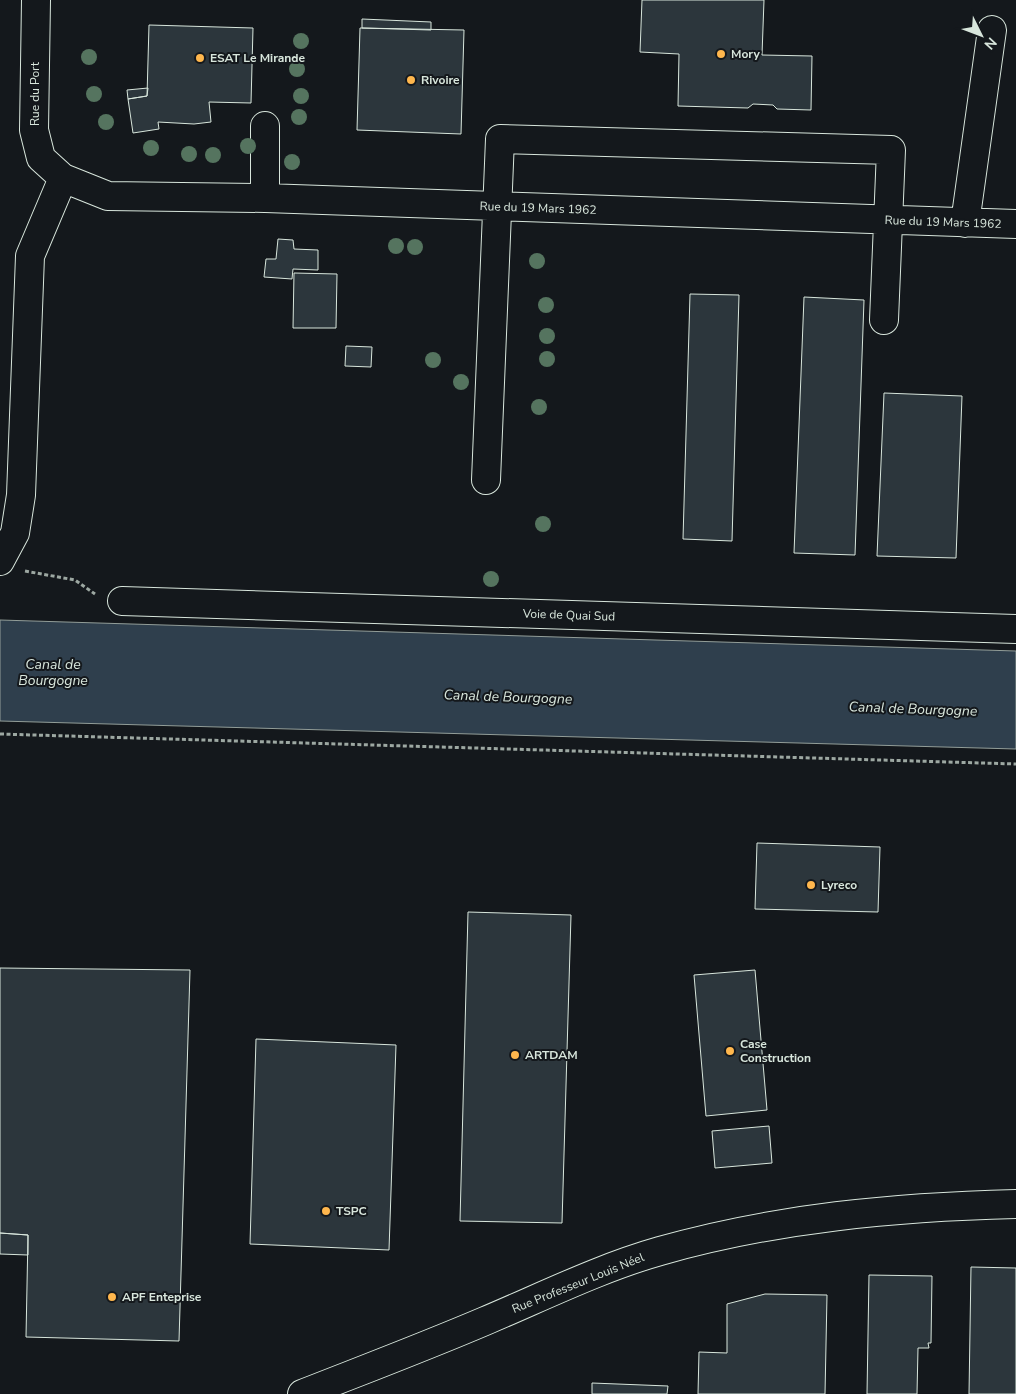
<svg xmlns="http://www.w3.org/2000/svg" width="1016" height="1394" font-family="'Nunito Sans',sans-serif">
<rect width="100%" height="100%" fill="#14181c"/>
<path fill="#2f3f4d" stroke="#939e99" d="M0,620L1016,651V749L0,721Z"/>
<path fill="#2c363c" stroke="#d8e6dc" d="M642,0H764L762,55L812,56L811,110L777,109L773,105L753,104L748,108L678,106L679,54L640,52Z
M362,19L431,22V30L362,28Z
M149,25L253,28L251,103L209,102L211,122L194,124L158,122L159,129L133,133L128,99L147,96Z
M360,28L464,30L461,134L357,130Z
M148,88L147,96L128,99L127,90Z
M278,239L293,240L294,249L318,250V270L293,269L292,279L264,277L266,259H276Z
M294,273L337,274L336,328H293Z
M690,294L739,295L732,541L683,539Z
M804,297L864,300L855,555L794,553Z
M346,346L372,347L371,367L345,366Z
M884,393L962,396L956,558L877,556Z
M757,843L880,847L878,912L755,909Z
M468,912L571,915L562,1223L460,1221Z
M0,968L190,970L179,1341L26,1337L28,1235L0,1233Z
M755,970L767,1110L706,1116L694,975Z
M256,1039L396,1045L389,1250L250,1244Z
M769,1126L772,1163L715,1168L712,1131Z
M0,1233L28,1235V1255L0,1254Z
M971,1267L1016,1268V1394H969Z
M869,1275L932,1276L931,1343H928L929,1348H918L917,1394H867Z
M765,1294L827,1295L825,1394H698L699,1352L727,1353V1304Z
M592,1383L668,1386L667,1394H592Z"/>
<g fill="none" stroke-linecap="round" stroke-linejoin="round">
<defs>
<path id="minor" d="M36,0L34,130L41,158L63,178L108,196L265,198L1016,224
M265,126V198
M965,223L992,30
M486,480L500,139L891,150L884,320
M0,561L15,533L21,495L30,256L63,178
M122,601L1016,629
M302,1394C363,1370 424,1347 485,1321C542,1297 600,1268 660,1251C776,1218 896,1207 1016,1204"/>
</defs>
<use href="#minor" stroke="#d8e6dc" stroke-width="30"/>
<path stroke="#9da8a2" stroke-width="3" stroke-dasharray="4 2.5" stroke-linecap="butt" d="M25,571L75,580L95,594
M0,734L1016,764"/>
<use href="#minor" stroke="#14181c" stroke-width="28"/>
</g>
<g fill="#55745f">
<circle cx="301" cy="41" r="8"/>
<circle cx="89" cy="57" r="8"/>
<circle cx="297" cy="69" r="8"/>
<circle cx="94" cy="94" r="8"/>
<circle cx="301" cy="96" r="8"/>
<circle cx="299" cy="117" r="8"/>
<circle cx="106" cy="122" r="8"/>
<circle cx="248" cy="146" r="8"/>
<circle cx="151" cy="148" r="8"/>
<circle cx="189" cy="154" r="8"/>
<circle cx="213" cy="155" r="8"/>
<circle cx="292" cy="162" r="8"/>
<circle cx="396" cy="246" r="8"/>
<circle cx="415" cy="247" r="8"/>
<circle cx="537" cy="261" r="8"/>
<circle cx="546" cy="305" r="8"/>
<circle cx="547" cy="336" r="8"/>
<circle cx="547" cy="359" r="8"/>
<circle cx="433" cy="360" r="8"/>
<circle cx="461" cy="382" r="8"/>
<circle cx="539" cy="407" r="8"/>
<circle cx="543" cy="524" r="8"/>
<circle cx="491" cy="579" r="8"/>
</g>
<g fill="#ffb74d" stroke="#14181c" stroke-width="2">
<circle cx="721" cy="54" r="5"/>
<circle cx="200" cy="58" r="5"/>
<circle cx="411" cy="80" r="5"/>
<circle cx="811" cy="885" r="5"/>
<circle cx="730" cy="1051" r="5"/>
<circle cx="515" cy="1055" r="5"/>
<circle cx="326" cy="1211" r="5"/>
<circle cx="112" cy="1297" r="5"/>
</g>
<g text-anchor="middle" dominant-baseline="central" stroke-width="4" stroke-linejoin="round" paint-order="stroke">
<g font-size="12" font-weight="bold" fill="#d8e6dc" stroke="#14181c" text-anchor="start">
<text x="731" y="54">Mory</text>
<text x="210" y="58">ESAT Le Mirande</text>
<text x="421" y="80">Rivoire</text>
<text x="821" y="885">Lyreco</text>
<text x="740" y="1044">Case<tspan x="740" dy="14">Construction</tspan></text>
<text x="525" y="1055">ARTDAM</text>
<text x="336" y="1211">TSPC</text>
<text x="122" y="1297">APF Enteprise</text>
</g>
<g font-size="12" fill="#d8e6dc" stroke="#14181c">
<text transform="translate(35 94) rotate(-90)">Rue du Port</text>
<text transform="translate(538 208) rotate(2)">Rue du 19 Mars 1962</text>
<text transform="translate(943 222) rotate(2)">Rue du 19 Mars 1962</text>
<text transform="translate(569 615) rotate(2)">Voie de Quai Sud</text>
<text transform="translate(578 1283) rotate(-22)">Rue Professeur Louis Néel</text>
</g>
<g font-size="14" font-style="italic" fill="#d8e6dc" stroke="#14181c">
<text x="53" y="664">Canal de<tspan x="53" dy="16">Bourgogne</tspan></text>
<text transform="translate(508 697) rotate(2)">Canal de Bourgogne</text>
<text transform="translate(913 709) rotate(2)">Canal de Bourgogne</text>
</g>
</g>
<g transform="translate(981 35) rotate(132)" stroke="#14181c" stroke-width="4" paint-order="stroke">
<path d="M0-4L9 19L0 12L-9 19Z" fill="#d8e6dc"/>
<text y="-8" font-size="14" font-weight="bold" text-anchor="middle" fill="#d8e6dc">N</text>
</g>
</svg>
